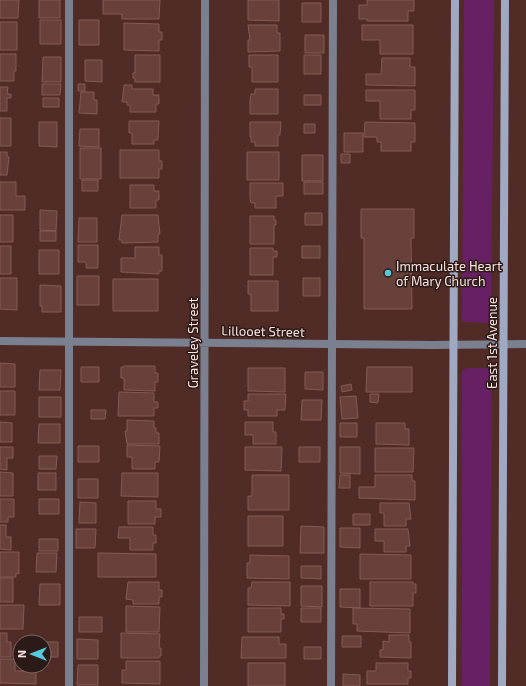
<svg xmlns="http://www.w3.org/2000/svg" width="526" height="686" font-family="'Exo 2',sans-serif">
<rect width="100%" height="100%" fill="#512c26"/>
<path fill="#682065" d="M464,0H494L491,323L463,322L462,317Z
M467,368H486L492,370L490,686H462V371Z"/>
<path fill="#68413b" stroke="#845a54" d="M0,0H19L18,18H0Z
M39,0H60V18H39Z
M103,0H160L159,19H122V14H103Z
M248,0H279V21L248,20Z
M367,0H414V11H408V21H367V19H359V5H367Z
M302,3H321V22H302Z
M40,20H61V44H40Z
M79,20H99V45H79Z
M0,22H17V50H0Z
M124,23L159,24V32H162V40H159V51L124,50Z
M248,25H277V33H280V51L248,52V40H250Z
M362,25H413V54H380V40H362Z
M305,35H324V53H305Z
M0,54H16V71H14V81H0Z
M135,55H160V82H135V78H133V73H135Z
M249,55H278V82H252V67H249Z
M304,55H321V74H304Z
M43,57H61V82H42Z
M382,58H410V67H415V86L366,85V74H381Z
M85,60H102V82L85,81Z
M42,84H61L60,95H42Z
M78,84H85V91H78Z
M124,85H132V89H153V95H159V104H156V112H130V105H127V102H122Z
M0,87H8L7,94H11V98H7V111H0Z
M255,89H278V114H250V99L251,94H255Z
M366,90H415V110H411V119H380V101H366Z
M81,92H94V100H97V114L79,113Z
M304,95H321V105H304Z
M43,98H59V107H43Z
M0,118H11V146H0Z
M129,121H159L158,140H154V144H132V133H129Z
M39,122H57V147L39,146Z
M250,122H281L280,135H278V146H255V142H251V137H250Z
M365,122L415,123V142H411V151H381V142H377V137H364Z
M304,124H315V133H304Z
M80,129H99V147L79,146Z
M344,133H363V152H344Z
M80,148H101V179H80Z
M120,150H159V161H162V169H159V178H120Z
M0,152H7V157H9L7,175H0Z
M247,152H279V180H247Z
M341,154H350V163H341Z
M302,155H323V181H302Z
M82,180H98V191H82Z
M0,182H16V196H25V210H0Z
M304,182H323V194H304Z
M250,183H283V196H276V208H255V203H251L250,198Z
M130,185H154V191H159V200H156V208H130Z
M361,209H414V238H411L412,309H364V238H361Z
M40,210L57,211L56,231L40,230Z
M305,213H322V225H305Z
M0,215H13V242H0Z
M122,215H158L160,234H158V242L122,243V240H119Z
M250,216H274V220H276V225H274V244H250Z
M79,218H97V242H78Z
M40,231H56V241H40Z
M78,245H98V268H86V262H78Z
M0,246H11V274H0Z
M302,246H320V258H302Z
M135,247H159V255H162V271H159V274L121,272V258H135Z
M250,248H273V251H277V257H273V275H250Z
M39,250H59V274H39Z
M77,276H99V305H77Z
M0,278H17V310L0,309Z
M303,278H320V296H303Z
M113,279H158V311H113Z
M248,281H278V311H251V294H248Z
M40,285L61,286V312H42V306H40Z
M0,363L15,364V387H0Z
M124,366H155V373H158V382H155V391L124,390V378H121V367H124Z
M81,367H99V382H81Z
M367,367H412V392H366Z
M248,368H285V392L248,391Z
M40,370H61L60,390H39Z
M305,372H323V390L305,389Z
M351,384L352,390L342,392L341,386Z
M0,391H15V415H0Z
M119,392L154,393V402H158V408H154V416H118Z
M248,394H286L285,410H277V416H248V410H244V401H248Z
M370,394H379L378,403L370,402Z
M356,396L358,418L342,419L340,397Z
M39,397H61V417H39Z
M302,400H322L321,420H301Z
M91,410H106L105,419H91Z
M127,420L154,421V428H156V433H159V444H127L125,431H127Z
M0,422L12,423V442H0Z
M245,422H273V432H276V444H253V435H245Z
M340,423H357V437H340Z
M376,423H405V429H409V445L376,444Z
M39,424H60V443H38Z
M127,445L160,446L159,462H155V469H132V457H127Z
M78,446H99V462H78Z
M0,447H13V458H7V470L0,469Z
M245,447H282L281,471L245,470Z
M299,447H320V462H299Z
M340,447H360V474L340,473Z
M375,448H414L413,472H375Z
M39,456H57L56,469H39Z
M0,472L13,473V496H0Z
M38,473H56V490H38Z
M122,473H158V497L121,496Z
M252,475H289V510H248V496H252Z
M340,475H350V488H339Z
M375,475H412V481H415V500L359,498V487H375Z
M78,479H98V498H78Z
M0,499H14V517H8V522H0Z
M39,499H59V514H39Z
M128,501H156V509H161V517H155V524H128Z
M80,502L96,503V523H79Z
M380,503H409L411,519H406V526H384V513H380Z
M353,514H370V525H353Z
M248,516H283V546H248Z
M0,525H6V537H11V550L0,549Z
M301,526L324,527V553H300Z
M119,527H153V535H156V543H153V550H130V538H118Z
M340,528H360V548L340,547Z
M76,529H96L95,548H76Z
M375,529H408L410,546H406V552H384V541H375Z
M39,539H58V551H39Z
M0,552H19V574L16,573V577H0Z
M37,553H57L56,572H36Z
M98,553L156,554V577H98Z
M360,554L411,555V579H360Z
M250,555L289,556V579L247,578V563H250Z
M301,566H321V579L301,578Z
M0,578H13V602H0Z
M128,582H159V590H162V597H159V604H133V600L126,599Z
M252,582H290V606L248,605V588H251Z
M370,582H413V584H416V593H413V606H370Z
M40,584H60V605H39Z
M301,586H322V607L301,606Z
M340,589H360V608L340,607Z
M0,605H24L23,629H0Z
M126,606L160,607L159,632H126Z
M248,608H281V614H284V619H281V632H248Z
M301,608H321V622H301Z
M353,608L410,609V633L357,631V624H353Z
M79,617H102V632H79Z
M0,633H7V642H11V657H0Z
M121,633L160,634L159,648H161V656H159V658H121Z
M389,635H409V642H411V658L380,657V650H383V641L389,642Z
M342,636H361V647H342Z
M242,637H279V644H286V658H241Z
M77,639L98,640V659H77Z
M35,642H58V657H44V642Z
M304,647H321V659H304Z
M0,659H15V671H36V684L0,683Z
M126,661H160V684L122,683V670H126Z
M248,663H285V686H248Z
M376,663H408V671H411V678H408V684H367V671H376Z
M78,665H98V685H77Z
M343,674L360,675V686H343Z"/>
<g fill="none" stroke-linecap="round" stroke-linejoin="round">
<path stroke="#7a8090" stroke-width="8" d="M69,686V0
M331,686L333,0"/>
<path stroke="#7a8090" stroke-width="8" d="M0,341L432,345L526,344
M204,686L205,0"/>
<path stroke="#9fa9c2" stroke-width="8" d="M452,686L455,0
M502,686L505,0"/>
</g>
<circle fill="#54cadd" stroke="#2b1a17" stroke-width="1.5" cx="388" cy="273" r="4"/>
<g text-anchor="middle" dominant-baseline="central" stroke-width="3" stroke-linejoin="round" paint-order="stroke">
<g font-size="13" fill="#fde4df" stroke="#2b1a17" text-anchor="start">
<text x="396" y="266">Immaculate Heart<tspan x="396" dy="15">of Mary Church</tspan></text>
</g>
<g font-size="13" fill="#fde4df" stroke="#2b1a17">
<text transform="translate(263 331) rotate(1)">Lillooet Street</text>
<text transform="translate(193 343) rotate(-90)">Graveley Street</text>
<text transform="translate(492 343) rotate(-90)">East 1st Avenue</text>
</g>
</g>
<g transform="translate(32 654) rotate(270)"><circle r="19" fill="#2b1a17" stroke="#7f6b67"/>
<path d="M0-3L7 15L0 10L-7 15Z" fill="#54cadd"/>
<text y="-6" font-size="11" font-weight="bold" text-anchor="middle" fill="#fde4df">N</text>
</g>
</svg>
